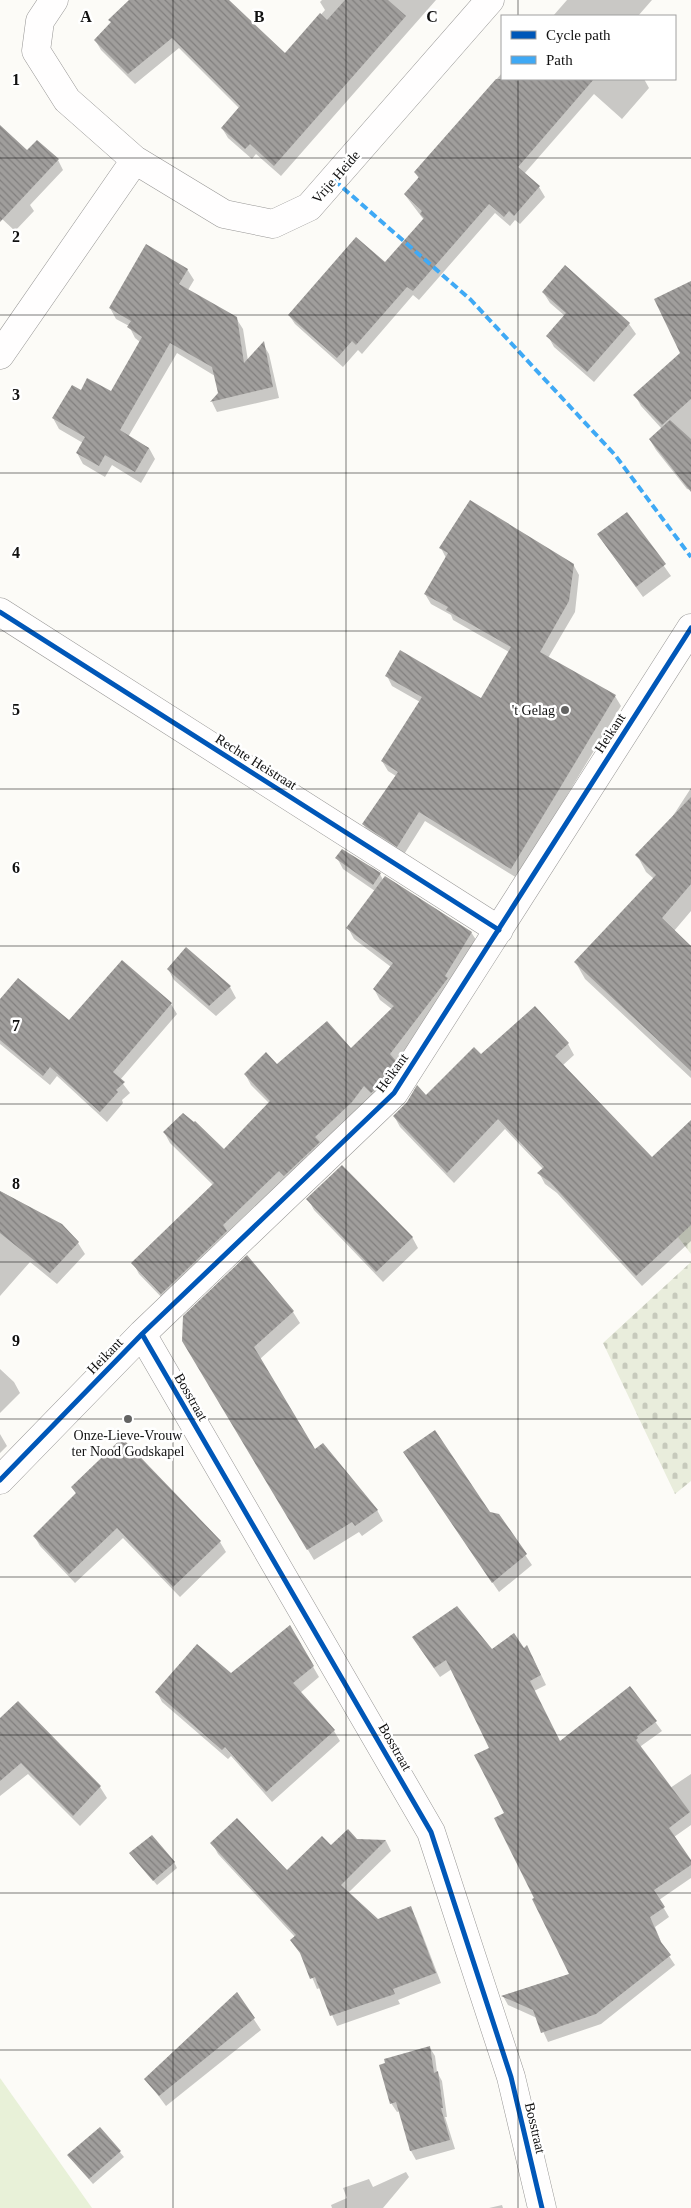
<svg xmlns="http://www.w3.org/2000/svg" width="691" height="2208" font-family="'Times New Roman',serif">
<defs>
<pattern id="cemetery-stones" width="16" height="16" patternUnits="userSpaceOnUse" patternTransform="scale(1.25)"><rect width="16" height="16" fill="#e9eddc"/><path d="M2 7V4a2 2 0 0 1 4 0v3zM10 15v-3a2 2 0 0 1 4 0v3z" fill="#c7cabc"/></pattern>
<pattern id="building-back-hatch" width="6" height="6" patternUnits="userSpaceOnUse" patternTransform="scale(1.25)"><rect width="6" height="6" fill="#a09e9c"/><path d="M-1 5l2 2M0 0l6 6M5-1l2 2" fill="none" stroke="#817f7e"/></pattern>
</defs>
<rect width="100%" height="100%" fill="#fcfbf7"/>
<path fill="#e8f1d8" d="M0,2078L92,2208H0Z"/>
<path fill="url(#cemetery-stones)" d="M691,1223V1254L678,1237Z
M691,1262V1481L675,1494L603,1343Z"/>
<path fill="#0003" d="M136,0H228L285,55L325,10L320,2L322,0H436L281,176L256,154L252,159L228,138L222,128L239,108L179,48L135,84L101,50L95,40Z
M567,0H652L638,16H553Z
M502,73V79H644L649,88L622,119L594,94L524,174L539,187L545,197L520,224L515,220L510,226L495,213L419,300L413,295L362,354L358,350L343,367L295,324L289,315L385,264L424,220L405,195L419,179L415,172Z
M0,127L27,152L58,160L63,170L30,205L34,211L15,231L0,217Z
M187,269L194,280L188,290L236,318L243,329L248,361L263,344L269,354L279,398L217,412L212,402L219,393L215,376L177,353L128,437L149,448L155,459L141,483L112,465L105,477L83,464L77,453L83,443L59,429L53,418L81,391L111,393L140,342L135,338L129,326L116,319L110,308Z
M691,282V490L687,489L656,450L650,440L662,429L641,406L635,395L682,353Z
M543,292L629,324L636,334L594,382L554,347L548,336L565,316L550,303Z
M627,514L671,576L643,597L598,535Z
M441,548L573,564L579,575L575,612L548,658L615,696L621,706L517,878L425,821L403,856L369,834L363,824L396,776L388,771L382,761L420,702L392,686L387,676L482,700L509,652L453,620L451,615L431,604L425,594L446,558Z
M691,788V911L674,931L691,947V1078L585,979L576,963L654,879L646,872L637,855L669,822Z
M337,858L380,874L383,880L471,932L478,943L401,1073L168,1304L139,1274L133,1263L213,1185L170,1143L164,1132L224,1151L269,1103L251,1085L245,1074L351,1050L393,1010L380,1000L374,989L391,967L354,939L348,928L375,891L343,869Z
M186,948L230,987L236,998L216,1016L174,980L168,969Z
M0,1001L69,1022L171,1004L177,1014L120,1080L130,1093L122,1100L123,1103L107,1122L57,1076L50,1085L0,1044Z
M535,1007L568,1044L574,1055L562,1066L652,1159L691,1139V1241L642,1286L557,1193L545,1184L539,1173L543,1169L505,1129L454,1183L400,1127L394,1116L426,1097L481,1056Z
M0,1191L62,1225L78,1243L85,1254L57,1284L30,1262L0,1296Z
M308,1199L412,1237L418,1248L383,1282L314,1210Z
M247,1257L293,1312L300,1323L260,1359L315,1451L377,1510L383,1521L362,1536L359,1532L314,1560L183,1340Z
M0,1369L14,1382L20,1393L0,1413Z
M0,1434L7,1446L0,1453Z
M411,1463L490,1513L498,1515L532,1565L499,1592Z
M72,1487L220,1542L226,1552L180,1597L123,1538L75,1583L40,1546L34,1536L77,1495Z
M290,1627L319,1677L300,1693L334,1731L340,1741L272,1802L231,1756L228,1759L162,1702L157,1692L231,1675Z
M419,1647L492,1651L523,1650L532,1656L546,1685L534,1691L560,1742L630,1688L662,1731L641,1746V1749L670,1788L691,1774V1825L674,1837L691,1862V1878L659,1900L669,1917L655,1927L663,1947L675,1965L601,2024L548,2042L537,2018L508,2005L503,1996L570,1974L536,1898L505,1813L491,1748L452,1669L440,1677Z
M18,1703L100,1787L107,1798L80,1826L28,1774L0,1796V1719Z
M357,1840L386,1841L391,1851L348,1893L378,1920L410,1908L416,1918L441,1983L398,2000L400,2004L337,2026L320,1988L317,1989L304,1958L291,1940L295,1937L218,1854L212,1843L287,1871L331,1847Z
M130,1853L174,1862L177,1868L157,1885Z
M237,1994L261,2030L166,2106L146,2079Z
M430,2048L435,2056L437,2072L442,2081L447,2117H445L455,2149L416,2160L411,2151L400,2111L397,2112L391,2103L386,2064Z
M100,2128L124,2157L93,2184L72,2160Z
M406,2172L409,2177L383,2208H332L331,2205L347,2198L343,2188L369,2179L373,2187Z
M502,2205L503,2208H489Z"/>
<path fill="url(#building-back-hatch)" d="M129,0H229L285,53L320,13L327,20L345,0H388L406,16L274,166L250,144L245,149L221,128L240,106L172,38L128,74L94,40L111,22L108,20Z
M496,79H594L518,167L540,186L514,216L509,211L504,217L489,204L413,291L407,287L356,345L352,341L337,358L288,315L356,237L385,262L424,218L420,214L422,211L404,194L419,177L414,172Z
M0,125L27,150L37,140L59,159L0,222Z
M146,244L188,269L179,284L237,317L244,363L264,341L273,387L210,402L218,393L212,367L170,343L120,430L149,448L135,472L105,455L99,466L76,453L85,437L52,418L72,385L81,390L87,378L111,391L142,337L127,327L131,321L109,308Z
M565,265L630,323L587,372L546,336L566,313L542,292Z
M691,281V399L662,425L633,395L680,353L654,299Z
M670,420L691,439V492L649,439Z
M470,500L574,564L569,601L540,652L616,695L511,869L419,812L397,847L362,824L398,772L381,761L422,697L385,676L400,650L481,698L511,647L446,610L448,607L424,594L448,553L439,548Z
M627,512L666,564L636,587L597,534Z
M691,797V884L662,918L691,946V1071L574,962L656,875L635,855Z
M342,849L381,873L373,885L335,858Z
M385,876L472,932L445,976L448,978L390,1054L396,1061L382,1083L371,1093L364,1086L352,1102L315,1137L320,1142L284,1176L279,1171L223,1225L227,1231L161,1294L131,1263L214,1183L163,1132L183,1113L194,1122L195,1121L224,1149L270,1101L244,1074L266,1052L277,1064L327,1021L351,1048L394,1006L373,989L393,963L346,928Z
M186,947L231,986L209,1006L167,969Z
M122,960L172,1003L113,1072L125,1082L116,1090L118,1092L100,1112L50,1067L43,1076L0,1040V999L18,978L69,1020Z
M535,1006L569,1043L555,1056L652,1157L691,1120V1225L636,1276L550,1182L537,1173L544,1167L498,1119L447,1173L393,1116L407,1102L417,1085L426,1095L474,1047L481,1054Z
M342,1165L413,1237L376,1272L306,1199Z
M0,1191L62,1224L79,1242L50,1273L0,1233Z
M247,1255L294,1311L254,1347L315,1449L323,1443L378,1510L355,1526L352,1522L307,1550L182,1341L183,1316Z
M435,1430L490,1512L499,1514L527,1554L492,1583L403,1452Z
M122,1438L221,1541L173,1587L117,1528L69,1574L33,1536L76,1493L71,1487Z
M457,1606L492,1649L514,1633L524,1648L527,1645L541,1675L530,1681L560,1741L630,1686L657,1721L637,1736L638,1738L636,1740L690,1812L669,1828L691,1860V1865L654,1890L665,1907L650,1917L661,1942L671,1955L596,2014L541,2033L533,2010L501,1996L569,1974L532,1899L534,1898L494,1818L504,1813L474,1755L489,1748L446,1660L434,1668L412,1637Z
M290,1625L314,1666L293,1683L335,1730L266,1792L225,1747L222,1750L155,1692L197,1644L231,1673Z
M18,1701L101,1786L73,1816L21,1763L0,1781V1718Z
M237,1818L287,1870L322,1836L331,1845L348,1829L357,1839L386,1840L341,1885L378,1919L411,1906L436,1973L393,1989L395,1994L330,2016L315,1977L310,1979L300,1953L290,1940L296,1935L210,1843Z
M152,1835L175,1862L153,1881L129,1853Z
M237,1992L255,2018L159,2096L144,2079Z
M430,2046L434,2073L438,2071L443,2108H441L450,2140L410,2151L396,2102L390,2104L379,2065L385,2063L384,2059Z
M100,2127L121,2151L89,2179L67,2155Z"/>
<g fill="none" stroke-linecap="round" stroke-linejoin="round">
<defs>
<path id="minor" d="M54,0L40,21L36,51L67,100L135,160L224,214L273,224L309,207L490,0
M0,355L135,160
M0,612L499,930
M142,1334L431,1832L511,2077L542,2208
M0,1480L142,1334L394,1093L691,628"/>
</defs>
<use href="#minor" stroke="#979695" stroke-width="29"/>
<use href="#minor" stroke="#fffefe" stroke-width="28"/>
<path stroke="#3fa9f5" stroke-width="4" stroke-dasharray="8 4" stroke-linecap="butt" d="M334,180L471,300L615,455L691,557"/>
<defs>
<path id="cycleway" d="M0,612L499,930
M142,1334L431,1832L511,2077L542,2208
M0,1480L142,1334L394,1093L691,628"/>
</defs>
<use href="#cycleway" stroke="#fff" stroke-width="8"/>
<use href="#cycleway" stroke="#0057b8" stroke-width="5"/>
</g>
<path fill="none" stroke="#111" stroke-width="1" stroke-opacity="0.55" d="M173,0V2208M346,0V2208M518,0V16M518,79V2208M0,158H691M0,315H691M0,473H691M0,631H691M0,789H691M0,946H691M0,1104H691M0,1262H691M0,1419H691M0,1577H691M0,1735H691M0,1893H691M0,2050H691"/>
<g fill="#636362" stroke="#fff" stroke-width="2">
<circle cx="565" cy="710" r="5"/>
<circle cx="128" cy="1419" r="5"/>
</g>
<g text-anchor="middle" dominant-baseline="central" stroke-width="5" stroke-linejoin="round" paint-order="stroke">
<g font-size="14" fill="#111" stroke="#fff">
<text transform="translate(336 177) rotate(-49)">Vrije Heide</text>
<text transform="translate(610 733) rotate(-57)">Heikant</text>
<text transform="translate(256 762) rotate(32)">Rechte Heistraat</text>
<text transform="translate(392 1073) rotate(-54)">Heikant</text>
<text transform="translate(105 1356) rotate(-46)">Heikant</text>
<text transform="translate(191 1397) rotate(60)">Bosstraat</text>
<text transform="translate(395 1747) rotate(60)">Bosstraat</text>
<text transform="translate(535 2128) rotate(77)">Bosstraat</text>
</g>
<g font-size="14" fill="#111" stroke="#fff" text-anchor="end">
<text x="555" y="710">'t Gelag</text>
<text x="128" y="1435" text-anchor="middle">Onze-Lieve-Vrouw<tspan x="128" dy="16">ter Nood Godskapel</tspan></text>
</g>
</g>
<g font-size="16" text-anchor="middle" font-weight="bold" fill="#111" stroke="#fff" stroke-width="5" stroke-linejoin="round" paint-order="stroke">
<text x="86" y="22">A</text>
<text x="259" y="22">B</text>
<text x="432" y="22">C</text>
<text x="16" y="85">1</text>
<text x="16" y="242">2</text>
<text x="16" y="400">3</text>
<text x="16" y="558">4</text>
<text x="16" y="715">5</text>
<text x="16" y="873">6</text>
<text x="16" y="1031">7</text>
<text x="16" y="1189">8</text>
<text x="16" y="1346">9</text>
</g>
<rect x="501" y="15" width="175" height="65" fill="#ffffff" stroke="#a0a0a0"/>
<rect x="511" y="31" width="25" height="8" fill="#0057b8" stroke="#a0a0a0"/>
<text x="546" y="40" font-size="15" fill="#111111">Cycle path</text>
<rect x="511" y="56" width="25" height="8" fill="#3fa9f5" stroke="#a0a0a0"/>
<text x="546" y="65" font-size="15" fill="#111111">Path</text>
</svg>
